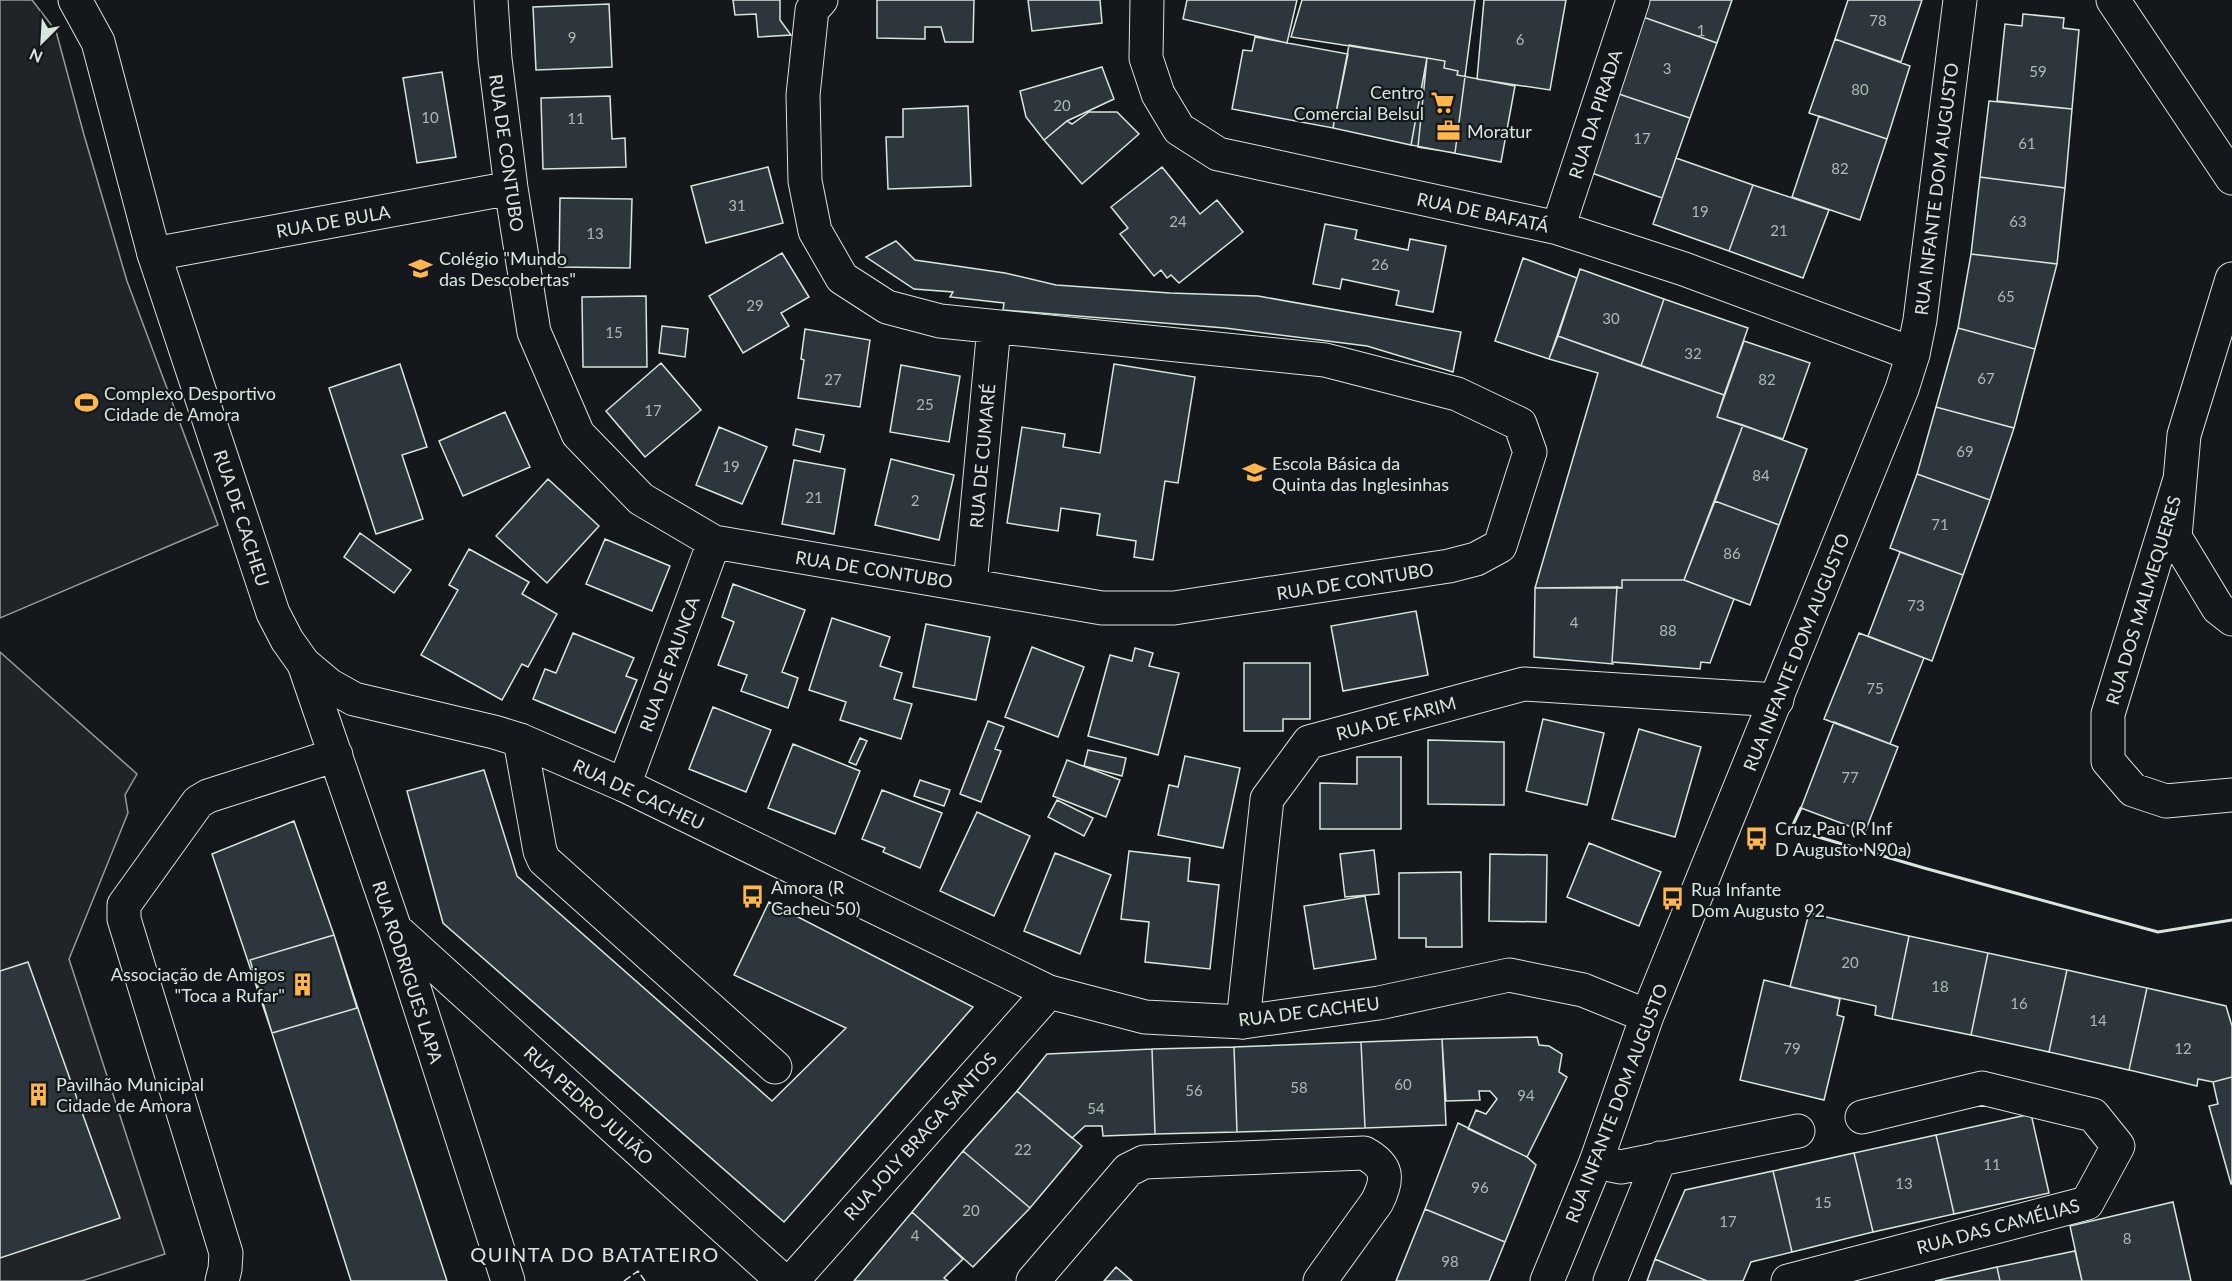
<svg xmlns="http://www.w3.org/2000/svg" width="2232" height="1281" font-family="Lato,sans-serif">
<rect width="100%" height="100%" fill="#14181c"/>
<path fill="#202428" stroke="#939e99" stroke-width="1.5" d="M0,0H32L56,31L84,135L127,281L218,525L0,618Z
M0,652L137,774L125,795L128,813L69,959L165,1254L82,1281H0Z"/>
<path fill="#2c363c" stroke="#d8e6dc" stroke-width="1.5" d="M733,0H780V20L791,35L758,37L756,14L735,15Z
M877,0H974L973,42H945L941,27H925V39L877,38Z
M1028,0H1100L1102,23L1032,31Z
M1187,0H1297L1287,43L1183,19Z
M1302,0H1475L1455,153L1418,147L1427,58L1291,37Z
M1484,0H1566L1550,90L1477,79Z
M1649,0H1732L1717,43L1643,17Z
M1848,0H1922L1901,62L1835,39Z
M609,4L612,67L536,70L533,7Z
M2023,14L2064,18L2063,28L2079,30L2072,109L1997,101L2005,24L2022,26Z
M1643,17L1717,43L1690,118L1616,93Z
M1255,37L1348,54L1333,128L1232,109L1243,50L1252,51Z
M1835,39L1910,66L1887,139L1809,113Z
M1349,45L1427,58L1411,145L1333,128Z
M1427,58L1445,61L1444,68L1458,71L1457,75L1515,86L1501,162L1411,145Z
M1102,67L1114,99L1067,121L1044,140L1026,117L1020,91Z
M442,72L456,157L417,163L403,78Z
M1616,93L1690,118L1662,198L1589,172Z
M610,96L612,139L625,138L626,167L543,169L541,98Z
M1989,101L2072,109L2065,188L1980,177Z
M968,106L971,186L888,189L886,137H903V109Z
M1089,112H1117L1139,134L1082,184L1044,140L1067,121L1072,124Z
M1819,116L1887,139L1860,220L1792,197Z
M1676,158L1753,185L1729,251L1653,224Z
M768,167L783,223L706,243L691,186Z
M1162,167L1200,214L1217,200L1243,232L1179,283L1171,275L1167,278L1161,270L1154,276L1120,234L1128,228L1111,207Z
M1980,177L2065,188L2057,264L1971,254Z
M1753,185L1829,210L1803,278L1729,251Z
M560,198L632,199L630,268L559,267Z
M1325,224L1357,230L1355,239L1408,250L1410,239L1446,246L1433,312L1396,305L1399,291L1342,279L1340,289L1313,284Z
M896,241L915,260L1005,273L1056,285L1170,293L1258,296L1461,332L1453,372L1367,346L1225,328L1003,310L1004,303L950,297L953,292L914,289L866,257Z
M782,253L809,297L781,313L789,326L743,353L709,296Z
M1971,254L2057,264L2035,349L1958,328Z
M1523,258L1577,278L1549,359L1495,341Z
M1580,269L1664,299L1641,366L1558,336Z
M646,296L647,367H583L582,297Z
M1664,299L1748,328L1724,395L1641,366Z
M662,326L688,329L685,357L659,353Z
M1958,328L2035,349L2014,428L1936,407Z
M805,329L870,340L860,407L798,398L804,360L801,359Z
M1558,336L1724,395L1717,417L1743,425L1684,580H1622V588H1535L1598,373L1549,359Z
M1744,341L1810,363L1783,439L1717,417Z
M661,363L701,410L645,457L606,411Z
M400,364L427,447L402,455L423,519L376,534L329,388Z
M1114,364L1195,377L1178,483L1165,481L1153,560L1134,557L1136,541L1097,535L1100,514L1061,508L1058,531L1007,523L1022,427L1065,434L1063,447L1100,453Z
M901,365L960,376L949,442L890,432Z
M1936,407L2014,428L1990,500L1917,474Z
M505,412L530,467L463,496L439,441Z
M1743,425L1807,449L1779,525L1715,501Z
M719,427L767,447L742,504L696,485Z
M796,429L824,435L820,452L793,445Z
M891,459L954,475L939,540L875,525Z
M794,460L845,469L834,534L782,524Z
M1917,474L1990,500L1963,575L1890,548Z
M548,479L599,526L547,583L496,536Z
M1715,501L1779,525L1750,605L1684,580Z
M360,533L411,570L394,593L344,557Z
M605,539L670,566L652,611L586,584Z
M469,549L529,582L522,594L557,614L528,667L522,664L502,700L421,655L458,590L449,585Z
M1900,552L1963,575L1932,661L1868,636Z
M1622,580H1684L1734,599L1710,663L1701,662L1700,669L1612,662L1617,587L1622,588Z
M733,584L805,610L782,672L798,678L788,708L741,691L747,675L718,665L734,622L722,617Z
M1617,587L1612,662L1613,664L1534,657L1535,588Z
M1416,611L1428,675L1343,691L1331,626Z
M832,618L890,637L880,666L902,673L894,699L912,704L901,739L840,720L846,702L809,690Z
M926,624L990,637L976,700L913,687Z
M573,633L634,658L626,676L637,680L615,733L533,699L545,669L556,673Z
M1859,633L1924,658L1890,744L1824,719Z
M1032,647L1084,667L1058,737L1005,717Z
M1135,648L1153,653L1149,666L1179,673L1158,755L1088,736L1110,655L1132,661Z
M1244,663H1310V719H1283V731H1244Z
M713,707L771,730L746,792L689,769Z
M1543,719L1604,733L1587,805L1526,791Z
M988,721L1004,727L995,749L1001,751L981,802L960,794Z
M1834,722L1898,747L1865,832L1801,808Z
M1639,729L1701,747L1675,837L1612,819Z
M860,738L867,741L856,765L849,762Z
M1428,740L1504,742V805L1428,804Z
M793,744L860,771L835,834L768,808Z
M1088,750L1126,758L1122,776L1084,766Z
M1185,756L1240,768L1223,848L1158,835L1169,785L1178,787Z
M1357,757H1401V829H1320V783L1357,784Z
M1067,760L1120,780L1106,817L1053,796Z
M484,770L517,876L772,1101L846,1028L734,975L769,902L973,1007L784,1222L443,923L407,791Z
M920,780L950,790L944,806L914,796Z
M882,790L942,813L920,868L883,852L885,848L862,839Z
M1057,800L1093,818L1084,836L1048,817Z
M977,812L1030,836L994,916L940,891Z
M294,821L334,935L447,1281H351L272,1033L212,854Z
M1589,843L1661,872L1639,926L1567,897Z
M1374,850L1379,894L1345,897L1340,854Z
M1129,851L1190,858L1188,881L1219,885L1210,969L1145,962L1149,922L1121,919Z
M1055,853L1111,875L1080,954L1024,931Z
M1490,854L1547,855L1546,922L1489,921Z
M1461,872L1462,947H1426V938H1399V873Z
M1365,896L1376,959L1314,969L1304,906Z
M1809,913L1909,936L1892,1019L1875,1015L1876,1006L1790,987Z
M334,935L357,1008L272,1033L250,960Z
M1909,936L1988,953L1971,1035L1892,1019Z
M1988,953L2067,970L2049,1052L1971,1035Z
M28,962L120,1218L0,1258V971Z
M2067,970L2147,988L2129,1070L2049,1052Z
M1764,980L1840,999L1837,1015L1844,1017L1824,1100L1740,1080Z
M2147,988L2226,1006L2232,1026V1077L2213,1082L2198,1079L2197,1086L2129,1070Z
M1537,1037L1539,1045L1549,1046L1562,1054L1559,1072L1567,1077L1527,1157L1468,1129L1476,1110L1486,1114L1497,1099L1490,1091H1479L1480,1100L1446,1101L1442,1039Z
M1442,1039L1446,1125L1365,1128L1361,1042Z
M1361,1042L1365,1128L1237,1132L1234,1047Z
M1234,1047L1237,1132L1155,1134L1152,1049Z
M1152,1049L1155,1134L1103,1136L1102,1126H1085L1072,1138L1017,1091L1047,1054Z
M2232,1077V1183L2231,1184L2209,1106L2218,1104L2213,1082Z
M1017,1091L1082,1146L1030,1208L963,1151Z
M2031,1114L2049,1193L1954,1214L1936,1135Z
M1458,1123L1527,1157L1536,1165L1505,1242L1425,1209Z
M1936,1135L1954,1214L1873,1232L1854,1153Z
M963,1151L1030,1208L973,1267L912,1212Z
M1854,1153L1873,1232L1792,1252L1773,1171Z
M1773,1171L1792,1252L1751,1262L1743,1281H1707L1655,1259L1685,1190Z
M2173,1202L2191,1281H2082L2070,1226Z
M1425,1209L1505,1242L1489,1281H1396Z
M912,1212L963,1259L944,1278L948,1281H854Z
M2075,1251L2082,1281H2000L1997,1267Z
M1655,1259L1707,1281H1647Z
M1116,1267L1132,1281H1104Z
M1997,1267L2000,1281H1935Z"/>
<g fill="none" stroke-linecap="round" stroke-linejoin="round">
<defs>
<path id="minor" d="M491,0L495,59L511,188L534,332L578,434L641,499L714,542L1102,608H1174L1449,566L1476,559L1500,546L1530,452L1520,424L1457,394L1325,360L940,321L887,307L842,278L815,231L805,181L803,95L812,10L821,0
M1147,0L1146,58L1158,94L1179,129L1218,154L1558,228L1684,269L1913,354
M2113,0L2232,178
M1558,228L1633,0
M154,254L511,188
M2232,279L2184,435L2175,537L2218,608L2232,619
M2180,479L2108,714V761L2133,790L2166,801L2232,795
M970,585L994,327
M304,664L395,929L508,1281
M520,740L540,851L544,860L775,1067
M624,785L714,542
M395,929L783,1281
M1243,1022L1267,799L1309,742L1524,684L1777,700
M1596,1162L1621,1167L1798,1131
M222,1281L225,1269L226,1253L124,919V905L198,802L208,796L336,755
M792,1281L1049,992
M1033,1281L1128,1170L1144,1162L1364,1153C1388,1166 1389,1178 1377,1202L1320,1281
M1610,1281L1660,1158
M1788,1281L2087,1203L2118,1146L2093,1115L1982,1088L1862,1117"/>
<path id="secondary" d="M75,0L98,42L154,254L273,613L287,640L304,664L329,685L354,699L494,732L520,740L624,785L1049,992L1145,1017L1243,1022L1379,1003L1509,975L1583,990L1647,1016
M1547,1281L1596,1162L1647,1016L1902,389L1913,354L1920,320L1960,0"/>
</defs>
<use href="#minor" stroke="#d8e6dc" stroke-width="35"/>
<use href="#secondary" stroke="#d8e6dc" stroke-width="35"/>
<use href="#minor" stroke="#14181c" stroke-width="33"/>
<use href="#secondary" stroke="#14181c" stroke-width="33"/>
<path stroke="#d8e6dc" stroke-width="1.5" stroke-dasharray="8 3" stroke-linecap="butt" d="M624,1281L638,1271L645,1281"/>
<path stroke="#d8e6dc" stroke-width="3" d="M1801,808L1791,829L1924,868L2158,932L2232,920"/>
</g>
<defs>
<symbol id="supermarket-bare" viewBox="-9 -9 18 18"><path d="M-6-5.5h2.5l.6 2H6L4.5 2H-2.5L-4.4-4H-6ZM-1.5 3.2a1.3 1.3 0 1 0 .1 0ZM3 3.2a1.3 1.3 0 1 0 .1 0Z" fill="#ffb74d" stroke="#14181c" stroke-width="2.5" paint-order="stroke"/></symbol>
<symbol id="office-bare" viewBox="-9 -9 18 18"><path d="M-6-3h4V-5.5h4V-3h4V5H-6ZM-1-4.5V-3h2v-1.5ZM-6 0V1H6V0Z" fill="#ffb74d" stroke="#14181c" stroke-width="2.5" paint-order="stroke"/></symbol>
<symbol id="school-bare" viewBox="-9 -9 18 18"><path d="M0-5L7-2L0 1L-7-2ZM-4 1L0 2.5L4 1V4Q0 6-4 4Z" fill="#ffb74d" stroke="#14181c" stroke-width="2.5" paint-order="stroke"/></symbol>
<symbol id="stadium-bare" viewBox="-9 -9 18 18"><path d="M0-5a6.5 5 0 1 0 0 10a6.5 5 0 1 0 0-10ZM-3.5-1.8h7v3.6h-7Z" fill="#ffb74d" stroke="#14181c" stroke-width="2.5" paint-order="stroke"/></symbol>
<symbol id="bus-bare" viewBox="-9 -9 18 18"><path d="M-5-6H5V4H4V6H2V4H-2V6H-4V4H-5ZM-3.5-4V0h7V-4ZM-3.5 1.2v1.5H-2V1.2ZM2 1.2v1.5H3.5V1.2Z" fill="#ffb74d" stroke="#14181c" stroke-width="2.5" paint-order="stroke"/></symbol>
<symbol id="building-bare" viewBox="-9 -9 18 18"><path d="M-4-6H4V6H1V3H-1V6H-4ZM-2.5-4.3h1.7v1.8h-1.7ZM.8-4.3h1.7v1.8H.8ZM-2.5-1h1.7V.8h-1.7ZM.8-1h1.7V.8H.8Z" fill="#ffb74d" stroke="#14181c" stroke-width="2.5" paint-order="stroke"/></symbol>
</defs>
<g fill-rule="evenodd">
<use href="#supermarket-bare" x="1426" y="86" width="33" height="33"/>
<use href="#office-bare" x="1432" y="114" width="33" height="33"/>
<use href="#school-bare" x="404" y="252" width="33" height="33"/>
<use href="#stadium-bare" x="70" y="386" width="33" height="33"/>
<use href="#school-bare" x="1238" y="456" width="33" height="33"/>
<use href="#bus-bare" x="1740" y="822" width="33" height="33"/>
<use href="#bus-bare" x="736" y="880" width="33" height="33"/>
<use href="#bus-bare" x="1656" y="882" width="33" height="33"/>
<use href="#building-bare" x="286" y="968" width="33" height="33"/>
<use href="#building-bare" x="22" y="1078" width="33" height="33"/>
</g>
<g text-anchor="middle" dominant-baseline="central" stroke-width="4.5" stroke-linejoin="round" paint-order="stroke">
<g font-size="15" fill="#adbab4">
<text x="1878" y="20">78</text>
<text x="1701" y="30">1</text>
<text x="572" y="37">9</text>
<text x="1520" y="39">6</text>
<text x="1667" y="68">3</text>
<text x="2038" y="71">59</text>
<text x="1860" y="89">80</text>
<text x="1062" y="105">20</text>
<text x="430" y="117">10</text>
<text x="576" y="118">11</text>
<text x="1642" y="138">17</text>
<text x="2027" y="143">61</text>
<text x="1840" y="168">82</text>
<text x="737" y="205">31</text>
<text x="1700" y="211">19</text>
<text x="1178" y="221">24</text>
<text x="2018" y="221">63</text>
<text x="1779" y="230">21</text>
<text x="595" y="233">13</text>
<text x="1380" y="264">26</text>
<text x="2006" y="296">65</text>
<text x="755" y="305">29</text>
<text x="1611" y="318">30</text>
<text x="614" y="332">15</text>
<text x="1693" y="353">32</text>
<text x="1986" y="378">67</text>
<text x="833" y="379">27</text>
<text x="1767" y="379">82</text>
<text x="925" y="404">25</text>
<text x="653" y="410">17</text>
<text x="1965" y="451">69</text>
<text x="731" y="466">19</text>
<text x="1761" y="475">84</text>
<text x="814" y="497">21</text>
<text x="915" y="500">2</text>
<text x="1940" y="524">71</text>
<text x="1732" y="553">86</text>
<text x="1916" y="605">73</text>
<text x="1574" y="622">4</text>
<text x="1668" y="630">88</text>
<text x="1875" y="688">75</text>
<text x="1850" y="777">77</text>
<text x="1850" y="962">20</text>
<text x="1940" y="986">18</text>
<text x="2019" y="1003">16</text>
<text x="2098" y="1020">14</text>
<text x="1792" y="1048">79</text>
<text x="2183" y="1048">12</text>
<text x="1403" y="1084">60</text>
<text x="1299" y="1087">58</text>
<text x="1194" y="1090">56</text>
<text x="1526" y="1095">94</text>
<text x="1096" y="1108">54</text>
<text x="1023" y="1149">22</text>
<text x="1992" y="1164">11</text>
<text x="1904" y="1183">13</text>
<text x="1480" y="1187">96</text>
<text x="1823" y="1202">15</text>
<text x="971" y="1210">20</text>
<text x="1728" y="1221">17</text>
<text x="915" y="1235">4</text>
<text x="2127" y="1238">8</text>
<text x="1450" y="1261">98</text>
</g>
<g font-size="18" fill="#d8e6dc" stroke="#14181c" text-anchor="start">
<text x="1424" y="92" text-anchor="end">Centro<tspan x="1424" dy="21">Comercial Belsul</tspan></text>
<text x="1467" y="131">Moratur</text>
<text x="439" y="258">Colégio "Mundo<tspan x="439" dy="21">das Descobertas"</tspan></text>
<text x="104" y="393">Complexo Desportivo<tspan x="104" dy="21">Cidade de Amora</tspan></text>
<text x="1272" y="463">Escola Básica da<tspan x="1272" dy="21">Quinta das Inglesinhas</tspan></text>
<text x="1775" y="828">Cruz Pau (R Inf<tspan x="1775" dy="21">D Augusto N90a)</tspan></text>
<text x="771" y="887">Amora (R<tspan x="771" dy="21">Cacheu 50)</tspan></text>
<text x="1691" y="889">Rua Infante<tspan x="1691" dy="21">Dom Augusto 92</tspan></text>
<text x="285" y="974" text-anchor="end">Associação de Amigos<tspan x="285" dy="21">"Toca a Rufar"</tspan></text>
<text x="56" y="1084">Pavilhão Municipal<tspan x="56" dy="21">Cidade de Amora</tspan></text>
</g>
<g font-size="18" fill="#d8e6dc" stroke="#14181c">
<text transform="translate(1595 114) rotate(-72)">RUA DA PIRADA</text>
<text transform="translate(507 153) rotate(82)">RUA DE CONTUBO</text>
<text transform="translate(1936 189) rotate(-83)">RUA INFANTE DOM AUGUSTO</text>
<text transform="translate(1483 212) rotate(12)">RUA DE BAFATÁ</text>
<text transform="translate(333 221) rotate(-10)">RUA DE BULA</text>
<text transform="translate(982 456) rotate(-85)">RUA DE CUMARÉ</text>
<text transform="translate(242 518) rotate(72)">RUA DE CACHEU</text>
<text transform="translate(874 569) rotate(9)">RUA DE CONTUBO</text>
<text transform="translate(1355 581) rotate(-9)">RUA DE CONTUBO</text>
<text transform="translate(2143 600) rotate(-73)">RUA DOS MALMEQUERES</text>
<text transform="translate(1796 652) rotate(-68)">RUA INFANTE DOM AUGUSTO</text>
<text transform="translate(669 664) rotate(-70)">RUA DE PAUNCA</text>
<text transform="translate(1396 718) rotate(-15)">RUA DE FARIM</text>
<text transform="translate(639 794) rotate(25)">RUA DE CACHEU</text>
<text transform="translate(408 972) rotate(72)">RUA RODRIGUES LAPA</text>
<text transform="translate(1309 1011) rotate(-7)">RUA DE CACHEU</text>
<text transform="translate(1616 1103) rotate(-69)">RUA INFANTE DOM AUGUSTO</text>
<text transform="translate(589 1105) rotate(42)">RUA PEDRO JULIÃO</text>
<text transform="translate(920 1136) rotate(-48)">RUA JOLY BRAGA SANTOS</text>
<text transform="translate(1998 1226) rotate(-15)">RUA DAS CAMÉLIAS</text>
</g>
<g font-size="20" letter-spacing="1.5" fill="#d8e6dc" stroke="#14181c">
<text x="595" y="1254">QUINTA DO BATATEIRO</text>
</g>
</g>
<g transform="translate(42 42) rotate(204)" stroke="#14181c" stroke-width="4.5" paint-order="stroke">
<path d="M0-4.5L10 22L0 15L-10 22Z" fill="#d8e6dc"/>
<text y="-9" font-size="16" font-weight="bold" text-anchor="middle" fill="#d8e6dc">N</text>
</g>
</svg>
